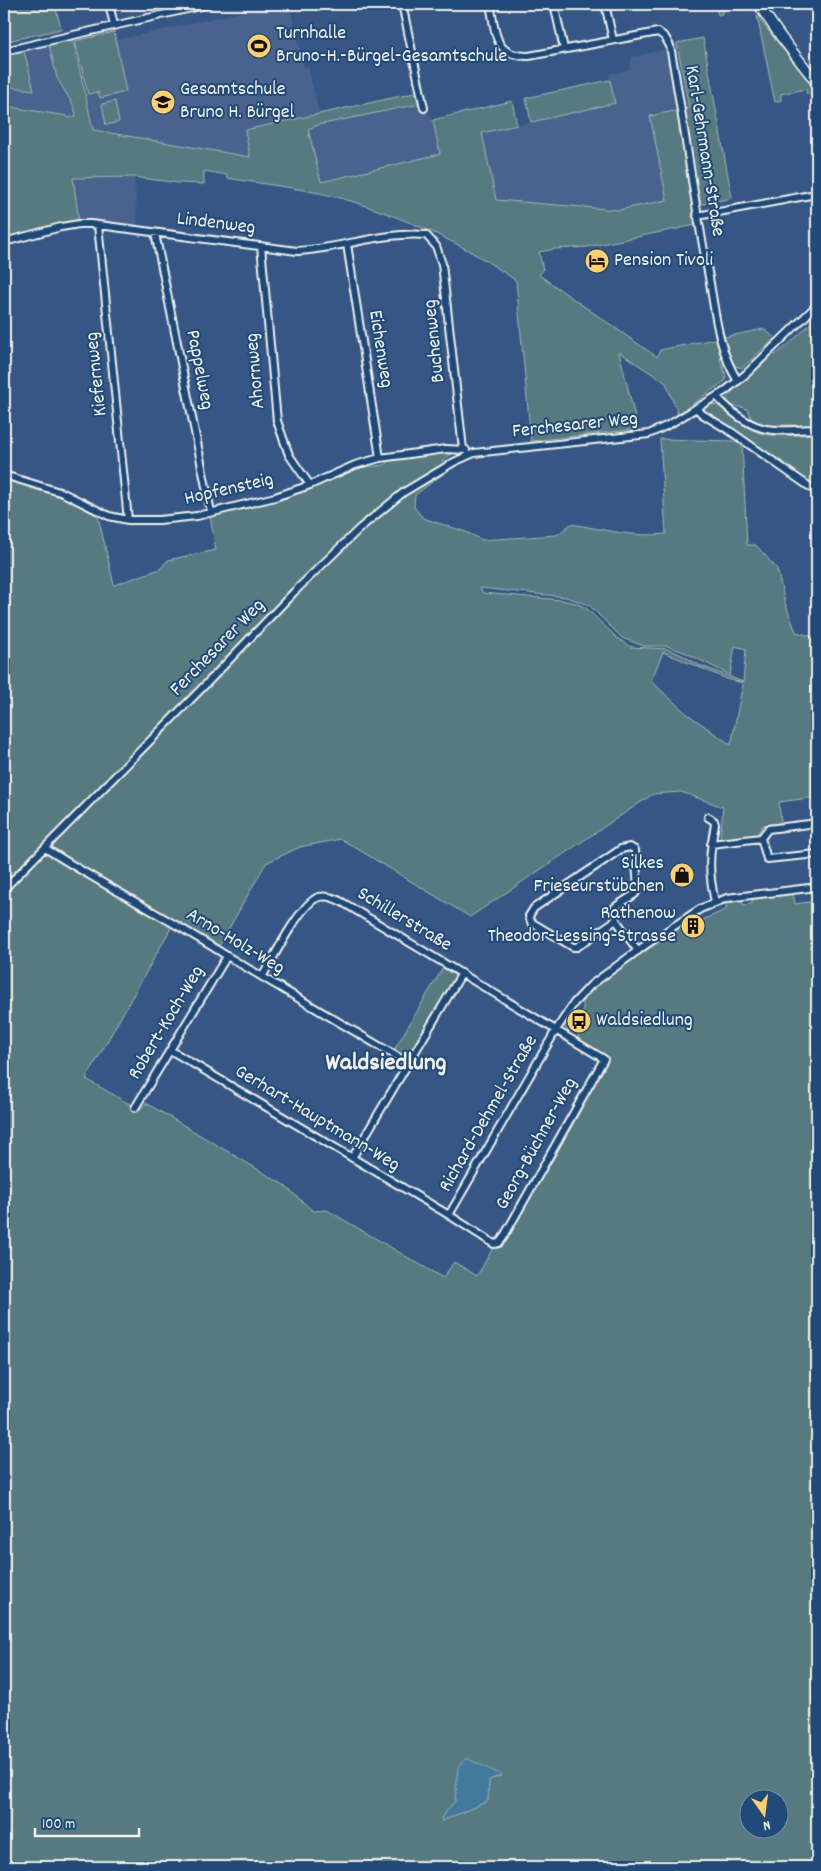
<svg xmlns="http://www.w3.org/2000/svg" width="821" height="1871" font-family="Dekko,sans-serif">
<rect width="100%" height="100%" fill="#365785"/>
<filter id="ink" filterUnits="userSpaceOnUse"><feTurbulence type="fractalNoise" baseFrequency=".02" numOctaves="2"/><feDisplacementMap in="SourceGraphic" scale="10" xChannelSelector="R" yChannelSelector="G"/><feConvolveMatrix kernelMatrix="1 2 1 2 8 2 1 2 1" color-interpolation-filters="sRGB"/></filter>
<g filter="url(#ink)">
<path fill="#49638e" d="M277,4H289L304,67L308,66L319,114L245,130L250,157L93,130L73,40L115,30L117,40Z
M677,43L689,108L650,116L667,200L619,210L496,200L482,133L614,103L609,74L629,70L632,57L668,49Z
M49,45L57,78L74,106L76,116L68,118L67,116L4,106V86L34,90L24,51Z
M419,104L433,120L440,154L320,182L308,129L318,125Z
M134,177L138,229L79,222L73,178Z"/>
<path fill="#567a7f" stroke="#a5b6b4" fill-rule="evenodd" d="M4,4H55L61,29L4,42Z
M716,4H745L748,7L747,9L744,10L742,6L722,10V14L718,15Z
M757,16L815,90L813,93L807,95L806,89L781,94V100L775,102Z
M114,32L126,92L100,98L98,92L88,94L75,41Z
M703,38L732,198L693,206L696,225L587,247L555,249L539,252L543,270L539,275L657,357L660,350L764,329L775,338L742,368L735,366L730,356L720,359L726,376L725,381L678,414L666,383L619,352L638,429L531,441L516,281C466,244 409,220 351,201C311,189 268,185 227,178V175L204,171V184L178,183L134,177L73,178L79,222L4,240V106L67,116L68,118L76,116L74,106L57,78L49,45L73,40L93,130L250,157L245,130L415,93L419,104L318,125L308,129L321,182L440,154L433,120L512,101L517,125L482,133L496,200L619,210L667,200L650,116L689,108L677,43Z
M24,51L34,90L4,86V55Z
M610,80L615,103L531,122L526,98Z
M115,101L119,122L106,125L102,104Z
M817,317V425H762L751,418L747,409C739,405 732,409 727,401L728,396L772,353L775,355L789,344Z
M710,404C728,405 736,422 752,430C771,439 796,435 817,434V489L719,420L702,412L701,409Z
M660,439L733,441L742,444L747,545H756L777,569L785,603L796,632L817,638V797L779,802L781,823L763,825L757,835L720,841L723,807L681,792L653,794L470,917L341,839L300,847L266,863L219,946L175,921L86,1079L140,1110L146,1103L284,1185L313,1211L327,1210L443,1278L454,1262L477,1276L493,1248L506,1241L571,1128L607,1062L600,1052L577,1039L583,1022V998L598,984L693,918L696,923L727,909L726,904L742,900L743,905L752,904V899L793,893L795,904L817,901V1867H4V479L60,496L98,516L114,585L160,569L168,560L216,550L210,516L280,499L356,468L385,465L388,460L456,451L442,461L455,465L415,495L414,507L423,518L466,532L482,540L557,535L571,524C602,529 635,538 666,534ZM480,588L566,597L589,605L622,638L644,646H667L684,652L730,675L735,646L746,649L743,682L699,665L682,655L667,649L631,647L617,638L586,608L576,603L562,600L483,593ZM663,652L727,679L743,683L731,745L686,713L651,681ZM466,1759L501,1776L489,1780L488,1801L442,1821L441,1818L455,1801ZM748,1798H778V1828H748Z
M443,968L456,976L407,1057L394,1050Z
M573,1011L575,1017L574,1028L568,1032L564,1026Z"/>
<path fill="#427a9c" stroke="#89aaba" d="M466,1758L502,1775L489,1780L488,1801L442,1821L441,1818L455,1801L458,1767Z"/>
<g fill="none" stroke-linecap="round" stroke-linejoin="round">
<defs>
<path id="minor" d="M109,4L114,25
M402,4L424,108
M490,4C496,32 493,57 529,56L658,32L665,37L670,46C684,121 693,197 708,272C715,308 717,349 738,381
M554,4L564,49
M605,4L613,40
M4,51L209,4
M697,216L816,194
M98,225L128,520
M155,233L211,512
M4,242L61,227L79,224H91L297,251C340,249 383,231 426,235L436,246L442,264L463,449
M347,244L380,458
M261,246L277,421L289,455L310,485
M717,397C731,412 752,429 774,430C788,431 803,429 817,429
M696,408L702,414L730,431L817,492
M4,475L63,493L109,516L128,520H159L197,516L275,497L310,485L355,465L380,458L446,449L466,450
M708,817L714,821L715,824C709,855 708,871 715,902
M761,838L767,859L817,854
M711,844L761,838L768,829L817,823
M45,848C104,886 168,918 227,956L408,1063
M4,889L212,678L294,592L360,528L404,492L454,462L474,453L649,434L670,424L725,391L746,374L817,305
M616,920L577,947H573L531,922L529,916L534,908L621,849L630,847L635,850L638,888L635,894L615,907L616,920L638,951
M170,1050L449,1215L494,1244L499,1243L503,1238L604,1059L342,902C335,898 327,895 319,897C301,902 273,959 262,977
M135,1108L227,956
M352,1158L462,973
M449,1215L556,1030L574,1003L591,985L644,946L700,909L727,898L817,887"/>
<path id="secondary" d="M758,4L781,37L817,83"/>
</defs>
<use href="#minor" stroke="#f4f1e8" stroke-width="10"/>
<use href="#secondary" stroke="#f4f1e8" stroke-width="12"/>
<use href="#minor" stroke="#1f4a7a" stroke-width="6"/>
<use href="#secondary" stroke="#1f4a7a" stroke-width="9"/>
</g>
</g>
<defs>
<symbol id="stadium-disc" viewBox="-11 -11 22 22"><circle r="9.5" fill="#ffd166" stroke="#1f4a7a"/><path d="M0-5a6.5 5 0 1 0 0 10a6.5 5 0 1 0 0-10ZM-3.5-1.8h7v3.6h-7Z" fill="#111"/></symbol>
<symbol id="school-disc" viewBox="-11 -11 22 22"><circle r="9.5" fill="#ffd166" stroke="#1f4a7a"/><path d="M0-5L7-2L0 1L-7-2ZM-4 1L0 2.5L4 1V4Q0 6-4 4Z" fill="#111"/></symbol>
<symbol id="hotel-disc" viewBox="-11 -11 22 22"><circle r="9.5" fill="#ffd166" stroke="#1f4a7a"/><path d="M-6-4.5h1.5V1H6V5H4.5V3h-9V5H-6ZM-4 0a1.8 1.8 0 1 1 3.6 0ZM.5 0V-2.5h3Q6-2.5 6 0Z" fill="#111"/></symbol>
<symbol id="shop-disc" viewBox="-11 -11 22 22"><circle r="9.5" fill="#ffd166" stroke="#1f4a7a"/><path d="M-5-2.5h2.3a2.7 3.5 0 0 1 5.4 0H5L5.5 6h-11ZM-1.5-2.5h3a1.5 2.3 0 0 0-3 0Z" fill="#111"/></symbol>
<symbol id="building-disc" viewBox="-11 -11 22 22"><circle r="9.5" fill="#ffd166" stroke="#1f4a7a"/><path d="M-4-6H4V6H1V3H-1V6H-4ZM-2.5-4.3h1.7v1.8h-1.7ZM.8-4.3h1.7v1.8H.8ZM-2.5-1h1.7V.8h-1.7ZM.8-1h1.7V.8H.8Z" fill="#111"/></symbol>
<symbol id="bus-disc" viewBox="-11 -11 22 22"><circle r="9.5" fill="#ffd166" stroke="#1f4a7a"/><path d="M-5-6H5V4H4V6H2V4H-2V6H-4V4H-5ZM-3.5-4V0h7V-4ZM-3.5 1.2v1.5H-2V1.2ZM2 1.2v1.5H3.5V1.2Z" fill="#111"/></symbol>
</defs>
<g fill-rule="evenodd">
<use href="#stadium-disc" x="245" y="32" width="28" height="28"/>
<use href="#school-disc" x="149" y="88" width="28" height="28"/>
<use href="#hotel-disc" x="583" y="247" width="28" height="28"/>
<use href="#shop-disc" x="668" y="861" width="28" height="28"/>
<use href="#building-disc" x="679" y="912" width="28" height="28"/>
<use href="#bus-disc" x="565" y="1007" width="28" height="28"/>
</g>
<g text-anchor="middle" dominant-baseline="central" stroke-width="4" stroke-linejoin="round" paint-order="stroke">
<g font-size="20" fill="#f4f1e8" stroke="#1f4a7a" text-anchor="start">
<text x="276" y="34">Turnhalle<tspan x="276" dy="23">Bruno-H.-Bürgel-Gesamtschule</tspan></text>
<text x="180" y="90">Gesamtschule<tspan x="180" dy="23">Bruno H. Bürgel</tspan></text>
<text x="614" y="261">Pension Tivoli</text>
<text x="664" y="864" text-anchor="end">Silkes<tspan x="664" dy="23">Frieseurstübchen</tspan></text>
<text x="676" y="914" text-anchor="end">Rathenow<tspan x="676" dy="23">Theodor-Lessing-Strasse</tspan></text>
<text x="596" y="1021">Waldsiedlung</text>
</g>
<g font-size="20" fill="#f4f1e8" stroke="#1f4a7a">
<text transform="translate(704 151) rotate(81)">Karl-Gehrmann-Straße</text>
<text transform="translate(216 224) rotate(7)">Lindenweg</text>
<text transform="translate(435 341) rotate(-96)">Buchenweg</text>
<text transform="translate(380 349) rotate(81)">Eichenweg</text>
<text transform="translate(199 370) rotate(79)">Pappelweg</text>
<text transform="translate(256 371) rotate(-95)">Ahornweg</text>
<text transform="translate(97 374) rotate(-96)">Kiefernweg</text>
<text transform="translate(575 426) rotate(-6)">Ferchesarer Weg</text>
<text transform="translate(229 490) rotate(-13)">Hopfensteig</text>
<text transform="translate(218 648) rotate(-46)">Ferchesarer Weg</text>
<text transform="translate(404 920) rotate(31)">Schillerstraße</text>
<text transform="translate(235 942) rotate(31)">Arno-Holz-Weg</text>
<text transform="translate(167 1023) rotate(-59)">Robert-Koch-Weg</text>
<text transform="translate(489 1114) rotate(-60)">Richard-Dehmel-Straße</text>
<text transform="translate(317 1119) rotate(31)">Gerhart-Hauptmann-Weg</text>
<text transform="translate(537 1144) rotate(-61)">Georg-Büchner-Weg</text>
</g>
<g font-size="25" font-weight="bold" fill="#f4f1e8" stroke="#1f4a7a">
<text x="386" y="1064">Waldsiedlung</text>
</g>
</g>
<rect width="821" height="1871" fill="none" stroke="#1f4a7a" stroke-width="20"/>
<rect x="10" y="10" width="801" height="1851" fill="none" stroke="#f4f1e8" stroke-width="2" filter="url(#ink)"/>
<g transform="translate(764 1814) rotate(166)"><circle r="24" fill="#1f4a7a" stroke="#748da6"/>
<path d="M0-4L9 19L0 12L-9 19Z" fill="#ffd166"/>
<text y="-8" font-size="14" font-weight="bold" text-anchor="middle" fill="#f4f1e8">N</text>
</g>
<path d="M35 1828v8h104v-8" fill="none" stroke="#f4f1e8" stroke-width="2.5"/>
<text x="42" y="1828" font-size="15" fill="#f4f1e8" stroke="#1f4a7a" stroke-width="4" paint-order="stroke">100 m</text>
</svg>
